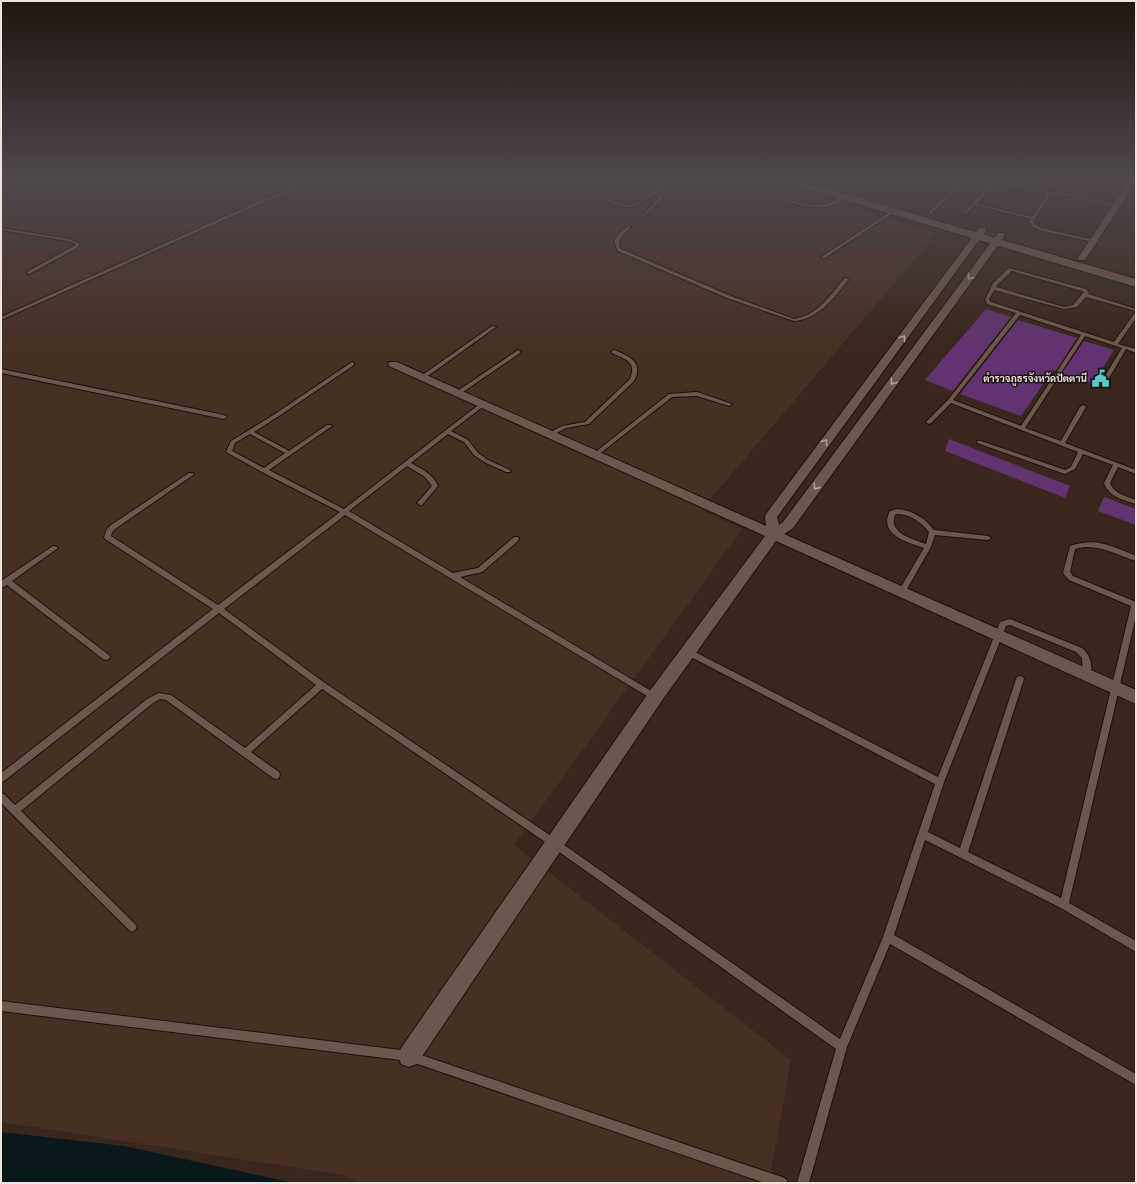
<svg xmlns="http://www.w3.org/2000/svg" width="1137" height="1184" font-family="Helvetica,Sarabun,sans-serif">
<rect width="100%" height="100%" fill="#39271d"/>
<path fill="#472f23" d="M1,179H758L937,233L701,510L742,529L514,845L791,1060L769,1183H360L343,1175L1,1122Z"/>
<path fill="#572c15" d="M1031,179H1127L1116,195Z"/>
<path fill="#09181c" d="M1,1132L124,1146L294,1183H1Z"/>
<path fill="#623370" d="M986,309L1011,317L953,391L925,380Z
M1018,320L1077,338L1056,371L1053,370L1021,416L960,394Z
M1084,341L1114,350L1093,384L1062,373Z
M949,439L1070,486L1065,498L945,451Z
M1104,497L1136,509V525L1098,511Z"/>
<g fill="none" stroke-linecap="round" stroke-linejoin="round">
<defs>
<path id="lane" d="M351,179H358L294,191L266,201L1,320V317L264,199L293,189Z
M678,179H682L660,192L663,198L643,218L641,217L642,216L659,198L657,194L632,207H625L587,195L589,194L626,205H631Z
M822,179H826L821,183H819V181Z
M962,179H966L931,214H929V212Z
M993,179H997L996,180L1050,192H1059L1118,205L1116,206L1059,194H1051L1033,221L1036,225L1041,228L1094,240L1095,241L1093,242L1039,230L1033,227L1029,221L1031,219L974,205L966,214H964V212C974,202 985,192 993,179ZM995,182L1048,194L1032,217L976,204L990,189Z
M1129,185L1136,186V188L1128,187L1127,186Z
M844,196L847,197C830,210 816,209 796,204C791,202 785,201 781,199L783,198C810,205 818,211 844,196Z
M893,210L896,211L825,258L821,257Z
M628,226L631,227C625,234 615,239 621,249L731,296L794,319C817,316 831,294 845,278L849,279C834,298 819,319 794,321L727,298L618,251C610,238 619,234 628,226Z
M1,228L69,239L80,244L77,248L29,274L27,273V272L74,246L76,244L68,241L1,230Z
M1009,268L1086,289L1089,292L1088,294L1136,309V311L1086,297L1077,307L1064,309L994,290L989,300L991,302L1114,342L1134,314H1136V318L1118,344L1136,349V353L1126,349L1105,385H1101L1100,384L1122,348L1085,336L1025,428L1061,441L1080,407L1083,405L1085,406L1086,407L1065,443L1136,470V474L1118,467L1110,483C1114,494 1126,496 1136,500V504C1123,500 1109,497 1104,483L1113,465L1083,454L1075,469L1065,474L977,443V441H981L1065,470L1071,467L1078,452L951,403L931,423L929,424L926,422L948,400L1016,313L987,304L985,300L993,283ZM1012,271L1082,291L1084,292L1073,305L1064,307L996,287L997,285ZM1020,315L1081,335L1021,426L953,400Z
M492,326L496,327L425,378H421V376Z
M518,350L521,352L520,353L460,394H456V392Z
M614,350C630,356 644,363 634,381L589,424L566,428L553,435H549V433L562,426L585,422L630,379C637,361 626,360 612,353L611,352Z
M352,362L354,363V365L279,416L254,432L289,451L327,425H331L332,426L269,470L344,509L481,403H485V405L451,431L468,440L478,453L488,460L510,470L511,471L510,472H506L484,462L474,455L464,442L448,434L411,463C422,469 433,474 438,486L422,505H420L417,503L432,486L425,477L407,466L349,511L453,573L478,568L514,537H518L519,539L518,541L482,572L460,577L658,695L659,697L658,699L655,700L652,699L345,515L224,609L325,683L557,840L840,1039L883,937L935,784L685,654L684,652L685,650L688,649L691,650L938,777L1000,622L1010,619L1082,648C1091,655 1093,667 1090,677L1087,678L1084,677L1083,675L1082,658L1076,652L1010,625L1006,626L944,782L928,832L960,848L1016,679L1017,677L1020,676L1023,677L1024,679L968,852L1061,898L1131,606L1069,580L1063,573L1070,546C1096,537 1112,546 1136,556V561C1116,555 1097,542 1075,549L1070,572L1073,576L1136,602V616L1069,903L1136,941V952L1061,908L925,840L894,935L1136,1074V1085L890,944L847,1047L809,1183H797L836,1049L551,846L322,689L251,752L279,772L280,775L279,778L276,779L273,778L166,700L160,699L153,703L21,811L135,924L137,927L135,930L132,932L129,930L1,803V793L4,794L15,805L147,699L159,693L171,695L245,748L316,685L219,613L4,781L1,782V773L213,609L105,539L104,537L107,529L111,525L189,473H193L194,474L193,475L115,529L112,532L111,536L218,605L340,512L262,472L226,452L231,441L275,414ZM250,434L285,453L264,468L232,451L235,443Z
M1,369L224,415L227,417L224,419L1,373Z
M697,392L732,404L729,406L697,396L672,397L598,455L596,456L593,454L669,394Z
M897,509C912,510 925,518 934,530L988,536L991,538L988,540L935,535L931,547L904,594H900L898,592L924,548C907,542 878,535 890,511ZM897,514C910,514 921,522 929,532L926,544C912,539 888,533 895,515Z
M53,546H55L58,548L12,581L109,655L110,657L109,659L106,660L103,659L7,585L1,588V581Z
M1,1001L409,1051L782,1177L786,1179L788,1183H765L409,1061L1,1011Z"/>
<path id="street" d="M1130,179H1136V182L1085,260H1079L1078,258Z
M980,227L987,229L777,517L779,525L783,522L998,233H1004V237L793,528L784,534L1136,690V704L776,541L661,702L417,1064L409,1067L401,1064L398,1056L401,1048L649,692L765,536L389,366L388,364L389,362H397L766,526L765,517L766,514Z"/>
<path id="secondary" d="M1,179H8L1,182Z
M779,179H794L1136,279V287L780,181Z"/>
</defs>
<use href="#lane" stroke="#200f07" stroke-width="2"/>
<use href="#street" stroke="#200f07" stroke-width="2"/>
<use href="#secondary" stroke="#200f07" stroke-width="2"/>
<use href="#lane" fill="#6c574c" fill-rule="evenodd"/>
<use href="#street" fill="#6c574c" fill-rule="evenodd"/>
<use href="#secondary" fill="#6c574c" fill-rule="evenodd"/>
</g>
<defs><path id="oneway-chevron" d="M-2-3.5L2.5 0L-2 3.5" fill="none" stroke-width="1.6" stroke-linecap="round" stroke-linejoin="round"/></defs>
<g stroke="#b4a39b">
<use href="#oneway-chevron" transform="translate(970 277) rotate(126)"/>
<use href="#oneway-chevron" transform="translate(903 338) rotate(-53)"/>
<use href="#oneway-chevron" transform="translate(893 382) rotate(126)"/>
<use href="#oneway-chevron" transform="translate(825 442) rotate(-53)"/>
<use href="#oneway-chevron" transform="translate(816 487) rotate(126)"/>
</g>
<linearGradient id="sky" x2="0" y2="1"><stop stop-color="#1f1510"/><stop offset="0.52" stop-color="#4e474c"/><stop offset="1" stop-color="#4e474c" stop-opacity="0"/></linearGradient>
<rect width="1137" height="345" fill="url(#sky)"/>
<defs>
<symbol id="civic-bare" viewBox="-9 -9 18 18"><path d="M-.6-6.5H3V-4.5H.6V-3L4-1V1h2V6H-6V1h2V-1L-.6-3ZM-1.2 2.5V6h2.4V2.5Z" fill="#53cdc9" stroke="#1a120e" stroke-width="2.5" paint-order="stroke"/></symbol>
</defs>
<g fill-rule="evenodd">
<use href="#civic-bare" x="1088" y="366" width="25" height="25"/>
</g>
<g text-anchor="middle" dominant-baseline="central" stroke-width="3" stroke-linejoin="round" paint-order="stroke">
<g font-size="10" font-weight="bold" fill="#efe2dc" stroke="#1a120e" text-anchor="end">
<text x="1087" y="378">ตำรวจภูธรจังหวัดปัตตานี</text>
</g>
</g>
<rect width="1137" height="1184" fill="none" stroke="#efe2dc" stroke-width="4"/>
</svg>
